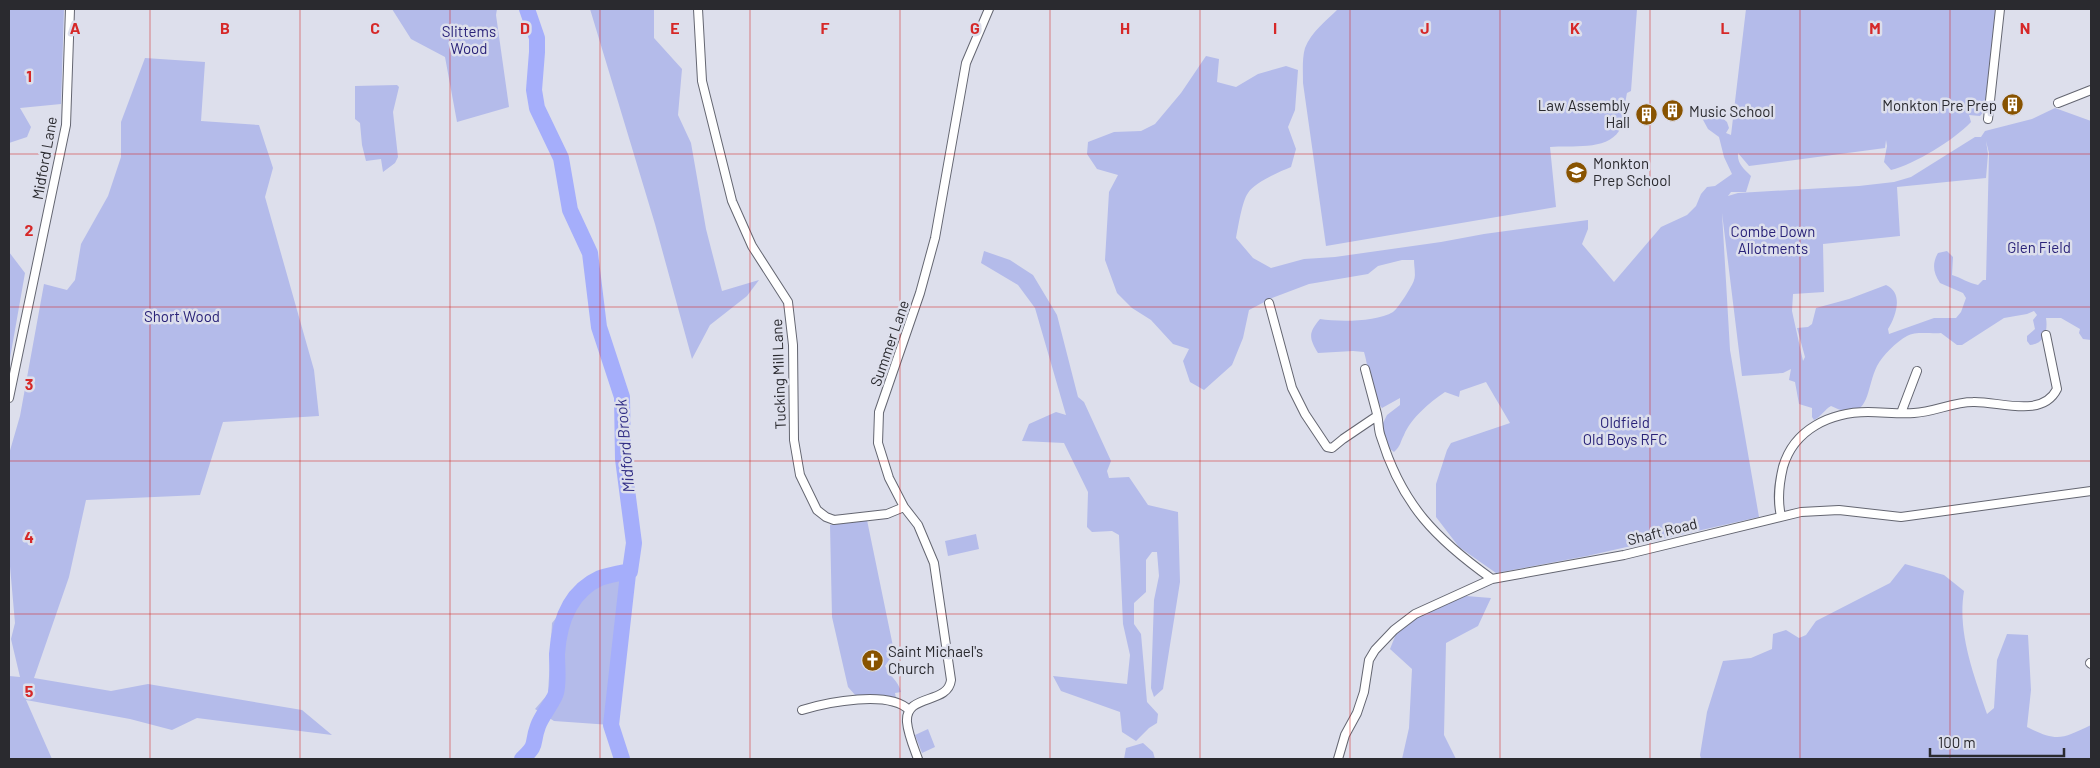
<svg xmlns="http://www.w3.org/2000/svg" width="2100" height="768" font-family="Barlow,sans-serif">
<rect width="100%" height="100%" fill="#dddfec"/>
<path fill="#b4bbea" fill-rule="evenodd" d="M9,9H64L61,104L20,108L31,127L27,137L9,143Z
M392,9H497L496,15L509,107L457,122L445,57L411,39Z
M590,9H674L654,10V38L682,69L678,115L691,143L706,229L722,291L759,280L747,296L710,325L692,359L655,224Z
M1338,9H1637L1631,91L1627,93C1625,102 1623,124 1619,131C1606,151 1571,145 1550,147L1556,207L1326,246L1303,83C1303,72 1302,58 1305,48C1311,32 1327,20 1338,9Z
M1746,9H1997L1985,110L1980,116L1969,115L1971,122C1954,140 1915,164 1891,170L1884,162L1887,146L1886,140L1885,148L1749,166L1738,153C1737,164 1744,169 1751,176L1746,192H1731L1728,196L1738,193L1859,186L1894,182L1911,177L1975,137H1981L1985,131L2032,119L2055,108L2091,121V340L2083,339L2079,333L2080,329L2061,318H2046C2048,330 2045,344 2030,345L2027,341V336L2035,329L2033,320L2037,315L2034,311L2027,314L2004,318L1962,345H1957L1941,333C1932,334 1915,331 1907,336C1896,342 1883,355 1877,366C1865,390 1871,425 1831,406C1824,410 1822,416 1814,420L1812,417V408L1799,404L1795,382L1789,380L1791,369L1783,373L1742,376L1722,213L1730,350L1759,517L1587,556L1496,573L1459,547L1436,517V484L1447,450L1451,443L1510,423L1486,382L1460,391L1459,397L1445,392C1430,402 1411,418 1404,435C1400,442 1401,446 1394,452C1384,446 1384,435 1382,425L1387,415L1400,405V398L1382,408C1368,392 1370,372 1364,352L1353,351L1318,353C1309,338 1308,333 1320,319C1338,322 1377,322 1393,312C1397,310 1413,285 1414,280C1416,275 1414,266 1414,260H1402L1378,266L1368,274L1309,284L1272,298L1249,310L1243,338L1232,365L1204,390L1190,382L1183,361L1189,349L1173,344L1151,320L1132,308L1117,293L1105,260L1109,192L1118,175L1097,169L1087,154L1088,142L1114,132L1141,131L1155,124L1181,93L1206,56L1219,59L1217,82L1236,87L1258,74L1286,66L1298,70L1295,110L1288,127L1296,149L1291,167C1279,172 1255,182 1248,193C1242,201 1238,228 1236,238L1253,258L1271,268L1304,259L1335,257L1441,242L1484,234L1588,220V229L1582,244L1614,282L1661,227L1687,215L1696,206L1701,194L1707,187L1715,186L1732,174L1724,157L1719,137L1708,129L1702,118L1713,110L1727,122L1729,128L1726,133L1731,135ZM1986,141L1989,153L1986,280H1983L1978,285C1968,283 1962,278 1952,275L1953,257L1947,251L1938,253C1932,263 1933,273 1940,283L1963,293L1966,298L1961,312L1956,318H1934L1889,334L1888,329C1896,316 1904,293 1886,285L1849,299L1816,308L1812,324L1808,327L1797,328L1805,357L1803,361L1792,311L1793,294L1824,292L1823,244L1900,236L1897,187L1986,178L1988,154Z
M145,58L205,62L201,121L259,125L273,168L265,197L314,370L319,416L223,422L200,495L86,500L69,577L34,678L111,691L148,684L302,710L332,735L197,718L172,730L130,719L26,700L52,759H9V676L20,677L11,639L15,623L9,555V454L20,416L44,284L67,290L75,280L81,244L108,196L121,157V122Z
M397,85L399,87L393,112L398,157L395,163L383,172L381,159L366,161L362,145L360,123L355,119V86Z
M984,251L1010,260L1033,275L1057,315L1078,397L1084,402L1111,461L1107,471L1109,478L1129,477L1148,505L1178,512L1180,582L1163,689L1154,697L1151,688L1154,600L1159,576L1157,552H1152L1146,560V592L1134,603V624L1141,634L1147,702L1158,714L1157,723L1149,728L1136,741L1122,732L1120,712L1061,691L1053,676L1127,684L1130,655L1123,624L1119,535L1112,531L1092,532L1087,527L1088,492L1064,443L1022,441L1029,424L1056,412L1066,415L1035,308L1018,285L981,263Z
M9,252L25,273L9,364Z
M867,520L895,656L889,660L885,666C890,677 898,680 901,692L895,693L896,698L856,696L848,687L832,617L830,525Z
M976,534L979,549L948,556L945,541Z
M1905,564L1944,575L1964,591C1957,633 1974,675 1987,714L1994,708L1997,660L2007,634L2028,635L2031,690L2027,727C2057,742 2062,739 2091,725V759H1701L1700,755L1707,712L1723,661L1751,658L1772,649L1773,634L1786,630L1799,638L1806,635L1816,621L1890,583Z
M628,574L611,725L554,721L535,709L548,694L552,623L572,598Z
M1466,596L1491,598L1478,626L1446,643L1444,735L1456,759H1402L1409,728L1412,669L1390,649L1398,629L1432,609Z
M928,729L935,747L922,753L915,735Z
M1143,743L1153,752L1155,759H1124L1126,748Z"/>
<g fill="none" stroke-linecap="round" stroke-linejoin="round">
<path stroke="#a5aefb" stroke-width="16" d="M522,759C539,743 531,745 538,726C541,717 555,699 556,693C559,681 557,667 557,654C559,624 569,592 600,578C609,575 620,573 630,571L634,543L623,459L622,397L599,327L590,253L570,210L561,158L537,108L534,90L537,52V38L527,9
M622,759L611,725L628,574"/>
<defs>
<path id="minor" d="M698,9L702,81L732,201L752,246L788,302L793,345L794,440L800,475L817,510L826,517L834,520L887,514L904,507
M2058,103L2091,90
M1988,119L2000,9
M1269,303L1292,388L1305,414L1327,447L1332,448L1343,439L1377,416
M1365,369C1369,384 1373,399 1377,414C1379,422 1378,430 1381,437C1402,505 1436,539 1492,579
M9,398L66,125L70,9
M1901,413L1917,371
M1781,516C1777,499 1779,484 1783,467C1794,429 1831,412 1868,412C1883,412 1899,414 1914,413C1934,412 1953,402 1973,402C1999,401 2042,419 2057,389L2046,335
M2090,663L2091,664
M802,710C828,702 889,690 909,710
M918,759C914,748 908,734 907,722C905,693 948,705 951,680L934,563L918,525L904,507L889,478L878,443L879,412L920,293L935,238L966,63L989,9
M1338,759L1345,735L1357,713L1364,692L1369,660L1375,650L1394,630L1415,614L1492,579L1624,555L1801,512L1839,510L1901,517L2091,491"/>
</defs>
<use href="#minor" stroke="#646671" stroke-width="10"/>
<use href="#minor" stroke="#fff" stroke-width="8"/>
</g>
<path fill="none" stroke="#d62828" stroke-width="1" stroke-opacity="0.55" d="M150,9V759M300,9V759M450,9V759M600,9V759M750,9V759M900,9V759M1050,9V759M1200,9V759M1350,9V759M1500,9V759M1650,9V759M1800,9V759M1950,9V759M9,154H2091M9,307H2091M9,461H2091M9,614H2091"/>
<defs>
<symbol id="building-disc" viewBox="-11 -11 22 22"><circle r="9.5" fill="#885300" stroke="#dddfec"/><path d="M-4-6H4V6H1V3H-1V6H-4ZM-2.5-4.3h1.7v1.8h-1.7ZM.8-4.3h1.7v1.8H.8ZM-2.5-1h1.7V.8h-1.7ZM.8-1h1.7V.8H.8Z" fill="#fff"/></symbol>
<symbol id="school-disc" viewBox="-11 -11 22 22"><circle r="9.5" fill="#885300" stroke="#dddfec"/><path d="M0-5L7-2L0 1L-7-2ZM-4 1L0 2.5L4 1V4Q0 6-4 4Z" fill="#fff"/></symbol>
<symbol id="church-disc" viewBox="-11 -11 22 22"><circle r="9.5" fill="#885300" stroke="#dddfec"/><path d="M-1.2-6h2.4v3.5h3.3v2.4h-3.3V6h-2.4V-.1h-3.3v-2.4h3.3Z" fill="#fff"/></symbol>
</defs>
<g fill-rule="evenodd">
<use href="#building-disc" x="2000" y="92" width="25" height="25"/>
<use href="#building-disc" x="1660" y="98" width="25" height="25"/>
<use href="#building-disc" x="1634" y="102" width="25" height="25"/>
<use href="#school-disc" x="1564" y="160" width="25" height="25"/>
<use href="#church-disc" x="860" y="648" width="25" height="25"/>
</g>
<g text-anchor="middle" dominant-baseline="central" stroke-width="5" stroke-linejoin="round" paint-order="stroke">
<g font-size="15" fill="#292278" stroke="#dddfec">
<text x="469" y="31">Slittems<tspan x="469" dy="17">Wood</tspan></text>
<text x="1773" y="231">Combe Down<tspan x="1773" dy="17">Allotments</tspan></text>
<text x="2039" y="247">Glen Field</text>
<text x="182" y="316">Short Wood</text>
<text x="1625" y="422">Oldfield<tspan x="1625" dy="17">Old Boys RFC</tspan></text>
</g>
<g font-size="15" fill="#2a2a2f" stroke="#dddfec" text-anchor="start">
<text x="1630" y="105" text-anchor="end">Law Assembly<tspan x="1630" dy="17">Hall</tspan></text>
<text x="1997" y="105" text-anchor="end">Monkton Pre Prep</text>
<text x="1689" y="111">Music School</text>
<text x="1593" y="163">Monkton<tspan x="1593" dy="17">Prep School</tspan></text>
<text x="888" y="651">Saint Michael's<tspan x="888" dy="17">Church</tspan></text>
</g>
<g font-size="15" fill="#2a2a2f" stroke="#dddfec">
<text transform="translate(44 158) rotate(-80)">Midford Lane</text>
<text transform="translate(889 343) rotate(-71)">Summer Lane</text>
<text transform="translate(778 374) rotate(-92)">Tucking Mill Lane</text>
<text transform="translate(1662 531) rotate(-14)">Shaft Road</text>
</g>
<g font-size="16" font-style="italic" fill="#322f86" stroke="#dddfec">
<text transform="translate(624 446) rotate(-95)">Midford Brook</text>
</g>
</g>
<g font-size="16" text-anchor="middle" font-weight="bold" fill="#d62828" stroke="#dddfec" stroke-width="5" stroke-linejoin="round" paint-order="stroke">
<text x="75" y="34">A</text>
<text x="225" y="34">B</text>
<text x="375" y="34">C</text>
<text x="525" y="34">D</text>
<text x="675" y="34">E</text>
<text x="825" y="34">F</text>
<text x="975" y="34">G</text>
<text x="1125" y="34">H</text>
<text x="1275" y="34">I</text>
<text x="1425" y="34">J</text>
<text x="1575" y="34">K</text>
<text x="1725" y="34">L</text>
<text x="1875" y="34">M</text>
<text x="2025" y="34">N</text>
<text x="29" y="82">1</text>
<text x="29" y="236">2</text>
<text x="29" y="390">3</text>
<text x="29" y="543">4</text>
<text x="29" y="697">5</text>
</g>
<rect width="2100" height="768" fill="none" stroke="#2a2a2f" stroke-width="20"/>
<path d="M1930 748v8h134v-8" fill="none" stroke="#2a2a2f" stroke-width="2.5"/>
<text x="1938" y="748" font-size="15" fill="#2a2a2f" stroke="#dddfec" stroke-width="4" paint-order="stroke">100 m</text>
</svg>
